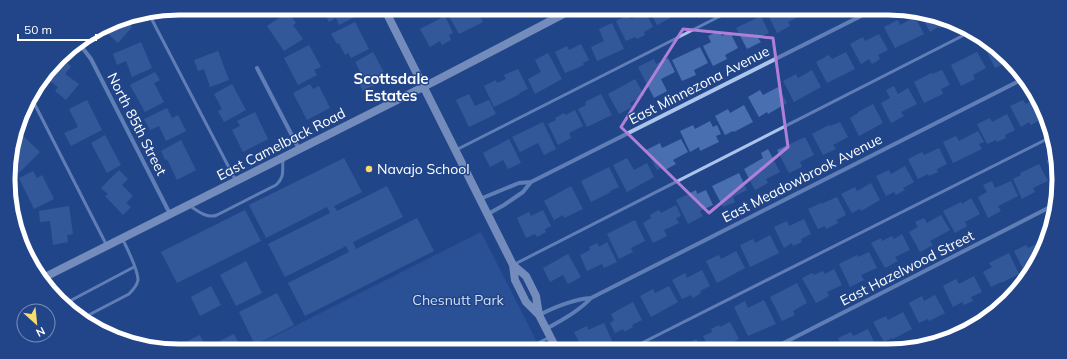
<svg xmlns="http://www.w3.org/2000/svg" width="1067" height="359" font-family="Mulish,sans-serif">
<rect width="100%" height="100%" fill="#214588"/>
<path fill="#355da5" d="M481,232L541,350L245,351Z"/>
<path fill="#4a6fb0" d="M322,8H351L355,17L339,25L336,18L329,22Z
M459,8H475L483,22L459,34L448,14Z
M482,8H513L499,16L497,12L487,18Z
M648,8H684L685,10L657,25Z
M775,8H799L802,15L788,22L790,26L777,33L767,13L776,9Z
M803,8H819L821,11L808,18Z
M645,11L653,27L644,32L645,35L637,39L635,37L626,41L616,21L629,14L631,19Z
M288,12L296,23L293,25L303,39L284,51L267,26Z
M925,13L932,14L950,23L939,28L938,27L930,32L921,15Z
M445,16L453,33L449,35L451,40L442,45L440,41L430,47L420,29Z
M761,16L769,33L758,38L761,42L747,49L736,28Z
M915,17L924,34L895,48L884,27L898,20L900,25Z
M123,19L132,27L118,43L102,28L114,21Z
M355,22L369,49L351,58L348,53L345,55L339,43L337,44L331,34Z
M612,23L624,49L597,61L591,47L604,41L599,29Z
M719,31L722,36L730,32L738,48L725,55L727,59L713,66L703,46L711,42L708,36Z
M879,34L888,50L878,55L880,59L872,64L869,59L861,64L850,44L863,37L865,41Z
M988,41L992,43L1008,62L995,68L983,44Z
M141,42L152,68L132,77L126,61L117,65L113,54Z
M581,44L589,60L583,63L584,65L565,73L555,52L567,46L569,50Z
M309,45L321,67L314,70L317,75L298,85L284,58Z
M700,47L708,63L694,70L696,75L682,81L672,60Z
M218,51L229,80L210,87L204,69L198,71L194,60Z
M373,52L387,78L363,91L357,80L363,77L355,62Z
M846,52L855,69L827,83L816,62L829,55L832,59Z
M977,52L986,68L973,75L975,79L961,86L951,65Z
M548,53L562,79L535,94L528,79L541,72L535,60Z
M668,58L675,72L661,79L667,91L654,98L638,67L654,59L656,64Z
M62,60L71,66L65,74L79,84L66,100L55,91L58,87L47,79Z
M518,69L528,89L519,93L520,94L494,107L484,86L496,80L497,83L506,79L504,75Z
M812,70L821,87L794,102L783,81L796,74L798,78Z
M942,70L950,85L941,89L943,94L924,103L914,82L931,73L932,74Z
M155,72L160,80L154,83L164,102L145,112L130,85Z
M635,79L644,95L630,103L632,107L619,114L608,94Z
M232,84L246,110L224,122L218,111L222,109L214,94Z
M310,84L313,89L319,86L330,108L307,120L293,93Z
M894,86L898,94L908,88L917,104L901,112L904,116L891,123L881,103L890,98L886,90Z
M778,87L787,103L768,114L767,112L759,117L748,97L760,90L763,95Z
M469,94L475,106L489,100L496,114L469,127L456,100Z
M601,94L612,115L587,127L578,109L586,105L585,102Z
M1037,98L1044,118L1031,125L1029,122L1021,127L1010,106L1023,100L1026,104Z
M87,100L102,130L71,146L64,133L78,127L69,109Z
M873,104L883,123L859,136L850,118L858,113V112Z
M744,105L753,122L734,132L733,131L725,135L715,116L728,109L730,113Z
M167,108L172,118L178,115L186,131L166,141L159,126L150,130L144,119Z
M575,110L583,126L569,133L571,138L558,145L548,124L556,120L555,118L564,113L566,115Z
M255,112L268,139L243,152L232,130L240,126L237,121Z
M1007,114L1015,130L1005,135L1006,138L997,142L996,140L987,144L977,124L990,118L992,122Z
M710,121L713,127L717,125L721,134L716,136L719,142L700,151L699,147L690,152L680,131L693,125L695,129Z
M543,122L556,149L544,155L538,143L520,152L512,137Z
M840,122L848,137L833,145L836,149L823,155L812,134L829,125L830,126Z
M978,131L984,142L979,144L982,149L953,163L943,142L956,136L959,141Z
M20,133L40,152L19,173L11,166L19,158L11,151L15,138Z
M105,135L121,165L107,173L91,143Z
M805,137L814,155L800,162L802,167L789,173L777,150Z
M509,139L521,163L508,169L503,160L490,167L483,153Z
M681,139L688,152L673,160L676,164L665,170L663,167L657,170L646,150L660,143L662,148Z
M181,140L196,170L177,180L167,159L165,160L161,151Z
M939,148L947,164L937,169L938,172L929,176L928,174L918,179L908,159L922,152L924,155Z
M768,149L780,172L766,179L768,183L755,190L744,169L763,158L761,153Z
M1056,152L1057,157L1056,179L1046,161L1054,156L1053,154Z
M344,158L362,192L334,206L337,211L387,186L403,217L353,242L356,249L417,218L434,251L305,316L288,283L349,252L346,246L285,277L268,244L330,213L327,207L266,238L249,205Z
M627,158L634,170L647,163L654,177L627,192L613,165Z
M1039,164L1048,181L1033,188L1035,192L1022,199L1013,179L1021,175L1020,173Z
M905,166L914,182L903,188L905,190L896,195L894,192L886,196L876,176L889,170L891,174Z
M609,167L619,187L610,191L611,192L591,202L581,181Z
M119,170L128,179L122,185L133,196L126,203L131,207L123,215L105,196L108,194L101,188Z
M33,171L37,178L42,175L54,199L34,209L19,178Z
M739,173L747,190L733,197L735,202L723,207L712,186Z
M992,181L995,188L1011,181L1018,196L998,206L1001,211L988,218L978,197L987,192L983,185Z
M871,183L880,200L861,211L860,209L852,213L841,194L855,187L857,191Z
M571,186L583,209L564,218L563,215L554,220L544,201Z
M696,190L697,194L706,190L713,205L700,211L703,216L688,224L676,200Z
M837,197L846,215L836,220L838,223L826,229L825,226L818,229L808,209L821,203V204Z
M971,198L980,214L965,222L967,226L955,233L943,211L961,202L962,204Z
M676,205L681,216L676,218L679,223L664,230L667,236L653,243L643,223L651,218L650,215L659,210L661,213Z
M69,206L73,234L67,235L68,242L53,245L50,221L40,222L39,211Z
M245,210L261,241L177,283L161,252Z
M543,210L551,226L545,229L546,232L537,237L535,234L526,238L517,218L529,212L531,216Z
M941,215L950,230L930,241L933,245L920,252L909,232L918,227L915,222L924,218L927,223Z
M804,219L811,234L801,239L802,242L793,246L792,243L784,248L774,227L787,221L789,226Z
M635,220L645,241L631,248L633,252L619,259L607,234Z
M902,234L910,250L895,257L898,261L885,268L871,243L881,238L882,241L892,236L894,239Z
M770,235L779,253L750,267L740,245L753,239L755,243Z
M1043,241L1045,244L1036,265L1034,268L1033,266L1024,271L1014,251L1026,245L1028,248Z
M607,242L617,262L604,268L602,264L587,271L580,255L590,250L589,247L597,243L599,247Z
M736,251L745,268L717,283L706,261L719,255L721,259Z
M869,252L877,268L861,275L864,280L850,287L839,264L857,255L858,257Z
M1009,253L1019,274L1001,283V282L991,287L983,272L992,267L989,263Z
M568,254L581,277L568,284L563,275L550,282L543,268Z
M246,261L262,293L236,306L220,275Z
M834,269L842,285L827,292L829,296L816,303L802,278L812,273L814,275L823,271L825,274Z
M702,270L710,286L700,291L701,293L693,298L691,295L682,299L672,280L685,273L687,278Z
M974,276L982,292L971,297L973,301L964,305L962,302L953,307L943,286L956,279L959,284Z
M797,283L807,303L793,311L795,315L782,321L770,297Z
M211,286L221,305L200,316L191,297Z
M669,286L678,302L651,317L640,296L653,289L655,293Z
M277,293L294,325L255,345L239,312Z
M935,295L945,313L929,321L928,319L919,323L909,303L922,296L924,301Z
M764,300L776,324L748,336L734,307L745,301L748,308Z
M633,302L642,320L632,325L633,327L624,332L623,329L615,333L610,323L614,320L611,314Z
M903,312L912,329L893,339L892,338L884,342L873,322L886,316L888,320Z
M730,322L739,339L717,350H710L703,336L712,332L711,329L719,325L720,327Z
M604,323L613,343L598,350H594L593,348L590,350H583L574,332L587,326L588,330Z
M868,329L876,346L868,350H844L838,338L851,332L853,336Z
M234,334L241,348L235,351H190L185,342L200,335L206,348Z
M696,339L702,350H675L682,347Z"/>
<g fill="none" stroke-linecap="round" stroke-linejoin="round">
<path stroke="#acc3ea" stroke-width="3" d="M149,14L236,181
M31,97L106,244
M456,150L736,8
M190,206C198,211 207,219 217,215L276,185C285,177 282,171 283,160
M513,265L970,32
M66,303L134,267
M81,319L129,294C133,290 137,286 138,280C138,271 127,248 123,240
M917,348L1006,302
M524,350L550,337
M628,350L1051,137"/>
<path stroke="#acc3ea" stroke-width="4" d="M78,44L81,46L91,59L170,214
M257,68L299,149
M480,199L519,183L531,182L877,8
M488,214L504,205L523,192L531,182
M13,215L44,277
M539,315C555,307 573,299 591,298
M546,329C562,320 579,311 591,298L1023,79
M770,350L1054,205"/>
<path stroke="#d7e3f8" stroke-width="8" d="M384,8L513,265L526,276L536,296L539,315L557,350
M513,265L515,280L526,302L539,315
M41,279L437,80L575,8"/>
</g>
<path d="M0 0H1067V359H0ZM683,29L773,38L788,147L709,213L621,127Z" fill="#214588" fill-opacity=".55" fill-rule="evenodd"/>
<path fill="none" stroke="#b080d9" stroke-width="3" stroke-linejoin="round" d="M683,29L773,38L788,147L709,213L621,127Z"/>
<circle fill="#f7db6e" stroke="#214588" stroke-width="1.5" cx="369" cy="169" r="4"/>
<g text-anchor="middle" dominant-baseline="central" stroke-width="3" stroke-linejoin="round" paint-order="stroke">
<g font-size="14" fill="#fff" stroke="#214588">
<text transform="translate(699 85) rotate(-27)">East Minnezona Avenue</text>
<text transform="translate(137 124) rotate(63)">North 85th Street</text>
<text transform="translate(281 144) rotate(-27)">East Camelback Road</text>
<text transform="translate(802 178) rotate(-27)">East Meadowbrook Avenue</text>
<text transform="translate(907 268) rotate(-27)">East Hazelwood Street</text>
</g>
<g font-size="14" fill="#fff" stroke="#214588" text-anchor="start">
<text x="377" y="169">Navajo School</text>
</g>
<g font-size="14" fill="#d1dff8" stroke="#214588">
<text x="458" y="300">Chesnutt Park</text>
</g>
<g font-size="15" font-weight="bold" fill="#fff" stroke="#214588">
<text x="391" y="78">Scottsdale<tspan x="391" dy="17">Estates</tspan></text>
</g>
</g>
<path d="M0 0H1067V359H0ZM179 15H888A164 164 0 0 1 1052 179V180A164 164 0 0 1 888 344H179A164 164 0 0 1 15 180V179A164 164 0 0 1 179 15Z" fill="#214588" fill-rule="evenodd"/>
<path fill="none" stroke="#fff" stroke-width="5" d="M179 15H888A164 164 0 0 1 1052 179V180A164 164 0 0 1 888 344H179A164 164 0 0 1 15 180V179A164 164 0 0 1 179 15Z"/>
<g transform="translate(36 323) rotate(153)"><circle r="19" fill="#214588" stroke="#7a8fb8"/>
<path d="M0-3L7 15L0 10L-7 15Z" fill="#f7db6e"/>
<text y="-6" font-size="11" font-weight="bold" text-anchor="middle" fill="#ffffff">N</text>
</g>
<path d="M18 34v6h78v-6" fill="none" stroke="#ffffff" stroke-width="2"/>
<text x="24" y="34" font-size="12" fill="#ffffff" stroke="#214588" stroke-width="3" paint-order="stroke">50 m</text>
</svg>
